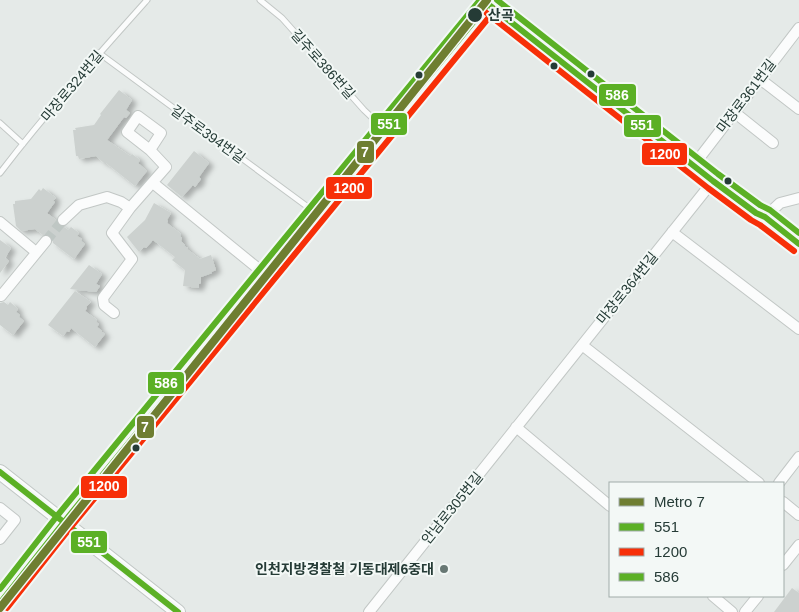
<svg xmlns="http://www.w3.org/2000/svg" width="799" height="612" font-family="Arial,'Noto Sans KR',sans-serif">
<defs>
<filter id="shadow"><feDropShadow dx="5" dy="3" stdDeviation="2.5" flood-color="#0004"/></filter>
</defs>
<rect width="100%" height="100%" fill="#e5eae8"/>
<path fill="#ccd1cf" filter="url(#shadow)" d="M119,90L132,100L126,110L130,113L126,118L124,117L107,140L130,156L132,154L140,160L138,163L147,171L135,186L106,163H104L96,156L79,159L78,156H76L73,130H76L75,128L94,125L101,115L100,114Z
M194,151L209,163L199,177L201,179L195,187L193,185L182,197L167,185Z
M43,188L56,198L53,201L55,202L47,213L56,220L58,224L61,226L64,227L68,230L71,227L79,233L77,236L82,239L81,241L85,244L74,259L53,243V239L50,235L47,234L43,235L35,229L21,231L16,226L13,204H15V201L31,199L39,189L41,191Z
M154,203L171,213L167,220L168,221L167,223L181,234L180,236L182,238L181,241L185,245L184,246L188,248L187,249L200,259L211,255L216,270L211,272L212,273L201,277V283L199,284V288L183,286L185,270L172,260L175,257L153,240L146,248L144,247L139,252L127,237L145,220Z
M0,240L11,248L5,258L9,261L0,273Z
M89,265L102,274L96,284L100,286L96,292L70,289Z
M75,291L91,302L86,307L87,308L85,311L97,320L96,322L99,324L97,327L102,331V332L105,334L95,347L71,328L69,332L67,331L63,336L48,325Z
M4,302L8,305L10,302L18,309L16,312L20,315L19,317L24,321L13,335L0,325V303Z
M792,588L799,593V612H774Z"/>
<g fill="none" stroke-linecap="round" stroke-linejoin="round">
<path stroke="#bfc7c4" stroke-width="10" stroke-dasharray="10 5" stroke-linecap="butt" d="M46,241L63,220"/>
<defs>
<path id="service" d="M260,0L282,18L364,110L385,130
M99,53L316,213
M0,123L23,144
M0,173C46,113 97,56 147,0"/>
<path id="minor" d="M760,79L799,109
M734,112L773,143
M694,165L799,28
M153,183L266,275
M765,217L780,203L799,198
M63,220L79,205L107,197L121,202L130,208
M0,222L36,252
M672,232L799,329
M1,296L46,241
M114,313L104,305L103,298L132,259L112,233L130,208L166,167L150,150L127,132L138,116L161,133L150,150
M582,345L759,483
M516,427L610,506
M779,483L799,457
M783,502L799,515
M0,508L15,520L0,539
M783,565L799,545
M713,596L732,612
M369,612L713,181
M745,612L758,596"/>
<path id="secondary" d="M484,0L713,181L756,213L765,217L799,244
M0,472L178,612
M0,603L64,522L491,0"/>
</defs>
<use href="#service" stroke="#c2c7c5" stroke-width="7"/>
<use href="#minor" stroke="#c2c7c5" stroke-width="12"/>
<use href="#secondary" stroke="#c1c7c5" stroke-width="16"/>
<use href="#service" stroke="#fbfcfc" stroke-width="5"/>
<use href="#minor" stroke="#fbfcfc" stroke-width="10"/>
<use href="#secondary" stroke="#fbfcfc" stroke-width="14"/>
<defs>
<path id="bus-1" d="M488,4L713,181L756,213L765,217L799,244
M0,472L178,612
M0,603L64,522L488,4"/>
<path id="bus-2" d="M479,7L708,188L751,220L760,225L794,251
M7,608L71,527L495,10"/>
<path id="bus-3" d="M497,0L718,174L760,205L770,210L799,233
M0,589L57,516L480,0"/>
</defs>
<use href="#bus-1" stroke="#f3f8f6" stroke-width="10"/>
<use href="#bus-2" stroke="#f3f8f6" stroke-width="10"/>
<use href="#bus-3" stroke="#f3f8f6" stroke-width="10"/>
<use href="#bus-1" stroke="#5bb025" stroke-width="6"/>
<use href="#bus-2" stroke="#f72f08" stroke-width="6"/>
<use href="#bus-3" stroke="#5bb025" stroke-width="6"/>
<defs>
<path id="metro-1" d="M0,608L487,0"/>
</defs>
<use href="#metro-1" stroke="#f3f8f6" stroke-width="11"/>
<use href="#metro-1" stroke="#6e7e31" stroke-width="8"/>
</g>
<g fill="#253b36" stroke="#f3f8f6" stroke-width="2">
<circle cx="475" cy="15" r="8"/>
<circle cx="554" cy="66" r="4.5"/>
<circle cx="591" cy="74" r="4.5"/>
<circle cx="419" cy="75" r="4.5"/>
<circle cx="728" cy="181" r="4.5"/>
<circle cx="136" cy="448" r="4.5"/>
</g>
<circle fill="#687874" stroke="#f3f8f6" stroke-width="2" cx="444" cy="569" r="5"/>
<g text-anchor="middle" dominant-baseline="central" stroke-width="4" stroke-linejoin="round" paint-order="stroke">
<g font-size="14" font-weight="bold" fill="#253b36" stroke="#f3f8f6" text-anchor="start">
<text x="488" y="15">산곡</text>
</g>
<g font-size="14" fill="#253b36" stroke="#f3f8f6">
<text transform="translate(323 64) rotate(48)">길주로386번길</text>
<text transform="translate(72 86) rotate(-50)">마장로324번길</text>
<text transform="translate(746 96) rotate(-53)">마장로361번길</text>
<text transform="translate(208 134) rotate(36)">길주로394번길</text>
<text transform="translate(627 288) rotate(-51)">마장로364번길</text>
<text transform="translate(452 508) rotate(-51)">안남로305번길</text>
</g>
<g font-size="14" font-weight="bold" fill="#253b36" stroke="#f3f8f6" text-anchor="end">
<text x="434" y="569">인천지방경찰철 기동대제6중대</text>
</g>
</g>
<g stroke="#f3f8f6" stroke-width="2">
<rect x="598" y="83" width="39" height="24" rx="5" fill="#5bb025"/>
<rect x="370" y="112" width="38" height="24" rx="5" fill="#5bb025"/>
<rect x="623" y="114" width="39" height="24" rx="5" fill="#5bb025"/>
<rect x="356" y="140" width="19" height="24" rx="5" fill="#6e7e31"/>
<rect x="641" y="142" width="47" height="24" rx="5" fill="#f72f08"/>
<rect x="325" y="176" width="48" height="24" rx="5" fill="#f72f08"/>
<rect x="147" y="371" width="38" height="24" rx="5" fill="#5bb025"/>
<rect x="136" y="415" width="19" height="24" rx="5" fill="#6e7e31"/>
<rect x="80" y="475" width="48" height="24" rx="5" fill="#f72f08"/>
<rect x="70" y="530" width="38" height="24" rx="5" fill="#5bb025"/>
</g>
<g font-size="14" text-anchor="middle" font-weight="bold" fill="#fff">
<text x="617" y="100">586</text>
<text x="389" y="129">551</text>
<text x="642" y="130">551</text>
<text x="365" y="157">7</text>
<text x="665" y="159">1200</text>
<text x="349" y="193">1200</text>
<text x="166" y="388">586</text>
<text x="145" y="432">7</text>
<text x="104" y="491">1200</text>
<text x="89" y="547">551</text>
</g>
<rect x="609" y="482" width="175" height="115" fill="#f3f8f6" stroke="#a1aca9"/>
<rect x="619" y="498" width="25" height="8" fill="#6e7e31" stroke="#a1aca9"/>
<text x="654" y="507" font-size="15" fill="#253b36">Metro 7</text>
<rect x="619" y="523" width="25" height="8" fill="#5bb025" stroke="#a1aca9"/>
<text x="654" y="532" font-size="15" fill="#253b36">551</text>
<rect x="619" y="548" width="25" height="8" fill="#f72f08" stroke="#a1aca9"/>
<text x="654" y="557" font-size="15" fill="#253b36">1200</text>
<rect x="619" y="573" width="25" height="8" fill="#5bb025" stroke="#a1aca9"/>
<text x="654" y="582" font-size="15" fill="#253b36">586</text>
</svg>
